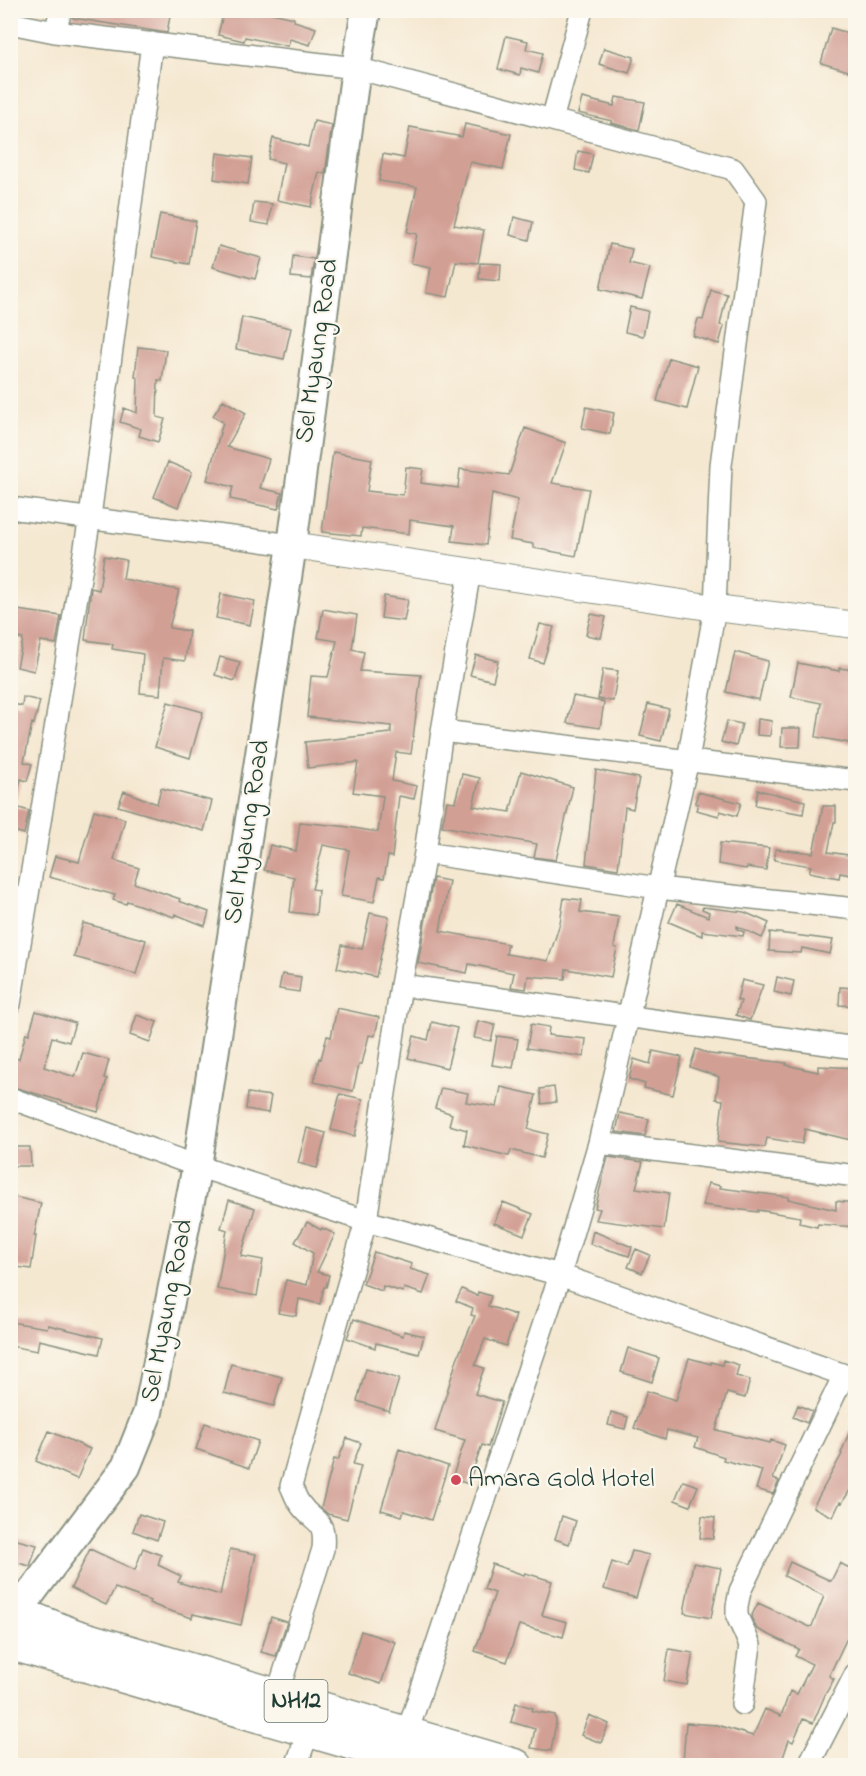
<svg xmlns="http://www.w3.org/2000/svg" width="866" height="1776" font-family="'Indie Flower',sans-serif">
<rect width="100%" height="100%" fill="#fbf7ec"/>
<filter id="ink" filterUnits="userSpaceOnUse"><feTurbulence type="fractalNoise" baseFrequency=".0167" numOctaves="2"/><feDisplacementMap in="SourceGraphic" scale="12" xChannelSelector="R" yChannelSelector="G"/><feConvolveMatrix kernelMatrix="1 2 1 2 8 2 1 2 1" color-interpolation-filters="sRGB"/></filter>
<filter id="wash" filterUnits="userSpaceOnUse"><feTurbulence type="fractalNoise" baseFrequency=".008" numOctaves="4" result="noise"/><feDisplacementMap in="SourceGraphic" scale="24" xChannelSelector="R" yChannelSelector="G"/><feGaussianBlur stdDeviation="1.35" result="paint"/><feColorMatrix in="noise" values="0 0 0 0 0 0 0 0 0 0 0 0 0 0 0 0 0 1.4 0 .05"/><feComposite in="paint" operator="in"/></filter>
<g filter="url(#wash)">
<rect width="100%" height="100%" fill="#f5e8d1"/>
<g id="blocks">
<path fill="#d29f94" d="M73,10H171L167,33L73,18Z
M224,10H259L294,18V21L316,28L310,45L290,39L288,46L245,37L244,41L218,35Z
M831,28L855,35V73L821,63Z
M506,36L528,41L526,49L543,53L538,73L521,68L520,75L498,69Z
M604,48L634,57L629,73L599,64Z
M616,97L645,102L639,130L611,123L612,121L578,113L582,98L614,106Z
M314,121L332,125L325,174L319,172L311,207L277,200L284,163L268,159L273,138L308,147Z
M465,124L511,134L503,169L470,162L454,225L484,230L478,263L456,261L448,297L426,293L431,267L411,263L417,234L407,232L417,187L379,181L383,154L404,158L410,127L462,137Z
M578,151L593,154L589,173L575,170Z
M217,153L252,158L248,184L214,179Z
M254,202L272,204L269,225L251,222Z
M160,214L196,221L189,264L152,257Z
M514,217L533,222L529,240L510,235Z
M610,244L632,249L629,263L650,268L642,299L600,289Z
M219,246L261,258L255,279L213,267Z
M293,256L314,259L311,279L291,277Z
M480,263L501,264L500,281L479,279Z
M711,290L727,294L720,325L724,326L719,344L693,336L698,319L703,320Z
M630,307L648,311L643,336L625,332Z
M242,317L291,328L284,359L236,349Z
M138,347L166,350L162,381L158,380L157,417L165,419L158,442L139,436L141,429L120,422L124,408L137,413L138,378L135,377Z
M669,358L698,366L687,409L657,401Z
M223,400L246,413L227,447L269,459L260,488L282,493L278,509L230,499L233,487L207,480L223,422L213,416Z
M586,407L614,413L610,434L582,428Z
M525,428L566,443L552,483L589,489L576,556L533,548V544L510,540L518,500L492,493L486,545L452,541L454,526L410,520L409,534L362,528L361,536L322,532L333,452L372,459L367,491L403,495L406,467L423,469L421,483L458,488L460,469L509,475Z
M168,462L192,472L178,507L154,497Z
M104,556L126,560L123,579L179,590L169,628L189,631L185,661L163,658L160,695L140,693L143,654L112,649L113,644L85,640L91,588L99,590Z
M221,594L255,601L250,625L216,618Z
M384,596L408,600L404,621L381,618Z
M323,609L357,615L352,649L364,652L360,671L421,675L411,754L396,752L392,781L417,786L414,799L399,796L392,857L388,856L384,878L379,877L374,902L341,896L349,850L323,845L312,889L318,890L316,915L290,912L294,877L264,870L270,845L296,851L300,822L341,826L378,832L383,796L353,792L358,762L308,768L305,742L391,733V726L307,717L311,676L328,677L337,641L318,638Z
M17,610L61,616L56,644L41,641L34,671L17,667L23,639L13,637Z
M591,614L606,617L601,638L586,635Z
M540,624L554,627L543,663L530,659Z
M735,652L768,661L759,700L726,692Z
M476,655L498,661L493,681L470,675Z
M220,657L240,662L235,681L215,675Z
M798,663L839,671V668L855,670V744L816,737L821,703L791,697Z
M603,669L618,671L613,701L598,699Z
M573,696L604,702L600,728L567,723Z
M23,697L40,701L34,724L32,723L24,762L32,764L27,781L21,779L16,798H10V713L13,704L22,706Z
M168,702L203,712L190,758L155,747Z
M648,704L669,709L661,741L640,736Z
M758,719L772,721L770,736L757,735Z
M727,721L742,724L736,746L721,742Z
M782,728H801L800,747H781Z
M596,770L639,778L633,809L625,807L618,869L586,864Z
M521,771L573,787L556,860L534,857L537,844L442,826L447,801L455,802L462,774L480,778L473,806L510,812Z
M161,788L212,801L204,831L118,806L124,791L157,804Z
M758,790L805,801L803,814L755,805Z
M698,792L741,803L737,816L720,811L719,816L696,810L698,804L695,803Z
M10,805L29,811L24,834L10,830Z
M823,806H836V822H834L828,852L855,856V876L840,873L839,878L809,872L811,866L774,860L776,849L813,853Z
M94,810L125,819L114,860L139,868L134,883L180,899L179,901L209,912L205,926L175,914L174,917L127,901L126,904L113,900L115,895L49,877L55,856L79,862Z
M720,843L769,848L766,870L747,867L746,869L718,864Z
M433,878L449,881L440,931L508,944L506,954L548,961L560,923L564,898L582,900L580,912L619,917L614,947L617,948L611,977L566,969L565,979L528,976L526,989L511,987L514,973L469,964L467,973L418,963Z
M677,904L708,917L709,912L702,909L703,907L744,912L769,923L762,938L737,926V929L744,932L743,936L702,931V936L669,922Z
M370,913L389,917L376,977L337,968L342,945L362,949Z
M83,923L146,940L136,974L74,957Z
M770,932L833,940L830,954L802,948L801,953L769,951Z
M282,974L301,977L299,992L279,989Z
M777,977L794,981L791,996L774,992Z
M742,980L763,985L750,1020L736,1015L741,1001L737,1000Z
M840,987L854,988L853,1006L839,1005Z
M337,1008L379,1017L375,1036L369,1035L362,1064H359L353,1091L314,1082L319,1058L321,1059L327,1036L331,1037Z
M36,1011L75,1023L69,1042L52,1037L44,1067L75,1077L83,1053L109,1060L104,1078L107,1079L98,1112L10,1086V1070L14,1058L19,1059L26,1033L29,1034Z
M137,1015L157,1022L150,1042L130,1035Z
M478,1021L495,1025L491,1041L474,1038Z
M432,1022L457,1028L447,1068L408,1058L414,1036L428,1040Z
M531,1024L549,1027L548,1035L586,1039L584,1057L527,1048Z
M497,1036L518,1039L513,1068L492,1065Z
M696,1049L710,1054L787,1063L786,1065L818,1072V1066L855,1068V1141L805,1129L802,1144L767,1138L765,1147L718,1142L723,1100L716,1099L719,1077L690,1067Z
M653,1051L682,1057L673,1095L644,1088L645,1084L629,1079L634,1059L650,1064Z
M501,1087L536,1095L528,1129L548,1134L542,1158L511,1150L509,1156L464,1145L467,1130L449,1125L452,1114L435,1108L441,1088L468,1093L466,1102L497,1107Z
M554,1087L556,1102L542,1104L540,1089Z
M248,1093L271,1096L268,1113L246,1109Z
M340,1094L363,1099L355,1136L331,1130Z
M620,1113L649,1119L645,1136L616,1132Z
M307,1128L326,1133L317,1168L298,1163Z
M11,1147H30L31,1166H11Z
M608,1157L643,1162L636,1188L669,1193L664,1229L596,1220L600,1209L595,1208Z
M708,1183L721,1186L720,1188L789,1197L788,1199L836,1210V1201L855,1203V1227L818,1224L817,1227L799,1223L800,1217L758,1210V1212L703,1205Z
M10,1196L41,1203L34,1236H36L31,1269L10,1266Z
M229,1200L255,1208L241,1256L263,1260L257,1296L217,1289L227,1230L221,1228Z
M503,1202L533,1214L524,1235L494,1223Z
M307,1222L321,1230L322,1228L335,1234L317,1272L329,1275L326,1287H324L320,1304L299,1299L296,1316L278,1313L286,1280L307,1285L313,1253L295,1242Z
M593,1231L632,1247L629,1256L590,1244Z
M636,1249L650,1255L642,1273L628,1267Z
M374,1252L412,1264L410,1269L430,1275L423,1294L404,1288L403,1292L383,1286L382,1291L363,1284Z
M462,1289L477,1296L478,1292L491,1296L488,1306L516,1315L506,1346L485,1339L475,1365L484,1368L475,1394L502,1402L488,1447L482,1445L468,1484L452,1478L465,1440L435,1431L457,1359L475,1316L471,1315L473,1308L456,1301Z
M354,1319L403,1336L404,1331L424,1336L419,1354L376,1343L375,1348L347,1338Z
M10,1322L47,1328L48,1325L103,1338L99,1354L39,1340L37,1351L10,1346Z
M628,1348L659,1358L652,1382L621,1372Z
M689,1358L711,1364V1362L722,1365L723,1360L739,1365L736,1376L750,1380L745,1398L727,1393L716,1430L770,1443L771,1440L785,1445L773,1479L779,1481L773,1494L756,1489L762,1470L723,1460L724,1457L695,1447L698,1438L667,1430L665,1439L634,1428L647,1391L676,1400Z
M231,1364L282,1377L274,1406L224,1393Z
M366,1369L399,1379L389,1411L357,1401Z
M798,1405L812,1411L807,1423L793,1417Z
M611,1412L628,1417L625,1429L608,1425Z
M855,1418V1493L850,1490L842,1503L840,1502L833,1517L813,1507L842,1454L841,1453Z
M205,1423L258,1441L249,1468L196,1449Z
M49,1431L90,1449L77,1479L36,1461Z
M347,1438L361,1443L353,1464L361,1466L347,1519L328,1514L321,1508L334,1459L338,1460Z
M399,1449L448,1466L431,1520L404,1511L402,1516L381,1510Z
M683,1481L698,1486L690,1506L675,1500Z
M139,1514L163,1522L157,1540L133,1531Z
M562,1516L576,1521L569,1544L555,1539Z
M702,1516L715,1518L713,1539L700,1538Z
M13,1539L37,1545L30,1566L10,1561Z
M143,1548L161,1555L158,1565L181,1576L178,1582L220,1595L230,1549L256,1554L241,1625L193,1614L192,1618L164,1609L149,1603L150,1601L115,1588L106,1605L71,1588L90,1549L135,1570Z
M632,1551L649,1555L636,1598L604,1589L612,1562L627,1567Z
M790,1562L831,1581L840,1563L855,1571V1621L829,1676L834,1679L825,1695L813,1723L803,1719L793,1742L789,1740L780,1766H717L718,1762H683L686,1723L717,1725L753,1736L765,1709L781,1716L790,1691L797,1694L812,1664L795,1656L799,1649L757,1629L751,1617L758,1603L810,1627L812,1626L824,1596L784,1576Z
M693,1563L721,1568L711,1618L684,1613Z
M492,1564L524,1575L525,1573L552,1581L542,1615L567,1622L563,1637L519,1625L507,1662L475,1651L495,1593L484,1589Z
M271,1617L287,1622L276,1656L261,1652Z
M361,1631L395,1642L381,1684L348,1673Z
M669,1649L693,1653L687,1685L664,1681Z
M516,1703L533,1708L532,1711L555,1715L556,1722L551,1751L531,1748L535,1729L511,1722Z
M589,1715L609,1724L601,1743L581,1735Z"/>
</g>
</g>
<g filter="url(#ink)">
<use href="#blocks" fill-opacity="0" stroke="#8a9282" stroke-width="1.5"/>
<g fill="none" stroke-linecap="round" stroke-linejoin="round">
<defs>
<path id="minor" d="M10,23L55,32L356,68L552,120L582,10
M55,32L61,10
M10,508L292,545
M442,731L856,781
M425,853L658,888L856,909
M401,985L856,1048
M10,1004L90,517L152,43
M10,1098L197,1166L366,1221L560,1275L856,1379
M599,1143L856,1176
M277,1695L323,1549C326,1516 314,1525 300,1504C296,1499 294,1492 291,1486L366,1221L401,985L425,853L442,731L470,571
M742,1704L750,1645L737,1616V1606L740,1591L844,1375
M407,1733L560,1275L599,1143L688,760L715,608L721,465L756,201L733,169L552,120
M296,1766L313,1719
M808,1766L856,1673"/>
<path id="tertiary" d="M292,545L715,608L856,625"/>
<path id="secondary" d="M16,1613L126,1467L148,1412L197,1166L292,545L356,68L366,10"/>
<path id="trunk" d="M10,1610L75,1636L516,1766
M10,1643L431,1766"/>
</defs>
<use href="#minor" stroke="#8a9282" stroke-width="24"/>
<use href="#tertiary" stroke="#8a9282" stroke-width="28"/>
<use href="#secondary" stroke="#8a9282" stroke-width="32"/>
<use href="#trunk" stroke="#8a9282" stroke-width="36"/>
<use href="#minor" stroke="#fff" stroke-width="21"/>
<use href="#tertiary" stroke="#fff" stroke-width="26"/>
<use href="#secondary" stroke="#fff" stroke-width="28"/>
<use href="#trunk" stroke="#fff" stroke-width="33"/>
</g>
</g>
<circle fill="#d1495b" stroke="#fbf7ec" stroke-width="2" cx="456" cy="1480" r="6"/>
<g text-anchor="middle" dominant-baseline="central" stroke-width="4.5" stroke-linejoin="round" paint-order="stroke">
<rect fill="#fbf7ec" stroke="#61756b" stroke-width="1.5" x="264.5" y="1680" width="63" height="42" rx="4.5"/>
<g font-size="24" font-weight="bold" fill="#1f3d34">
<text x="296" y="1701">NH12</text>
</g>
<g font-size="26" fill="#1f3d34" stroke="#fbf7ec">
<text transform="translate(318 351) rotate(-82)">Sel Myaung Road</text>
<text transform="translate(248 832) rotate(-81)">Sel Myaung Road</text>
<text transform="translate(168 1311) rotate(-79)">Sel Myaung Road</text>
</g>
<g font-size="26" fill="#1f3d34" stroke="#fbf7ec" text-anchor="start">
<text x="468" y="1480">Amara Gold Hotel</text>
</g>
</g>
<rect width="866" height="1776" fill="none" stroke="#fbf7ec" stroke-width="36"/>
</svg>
